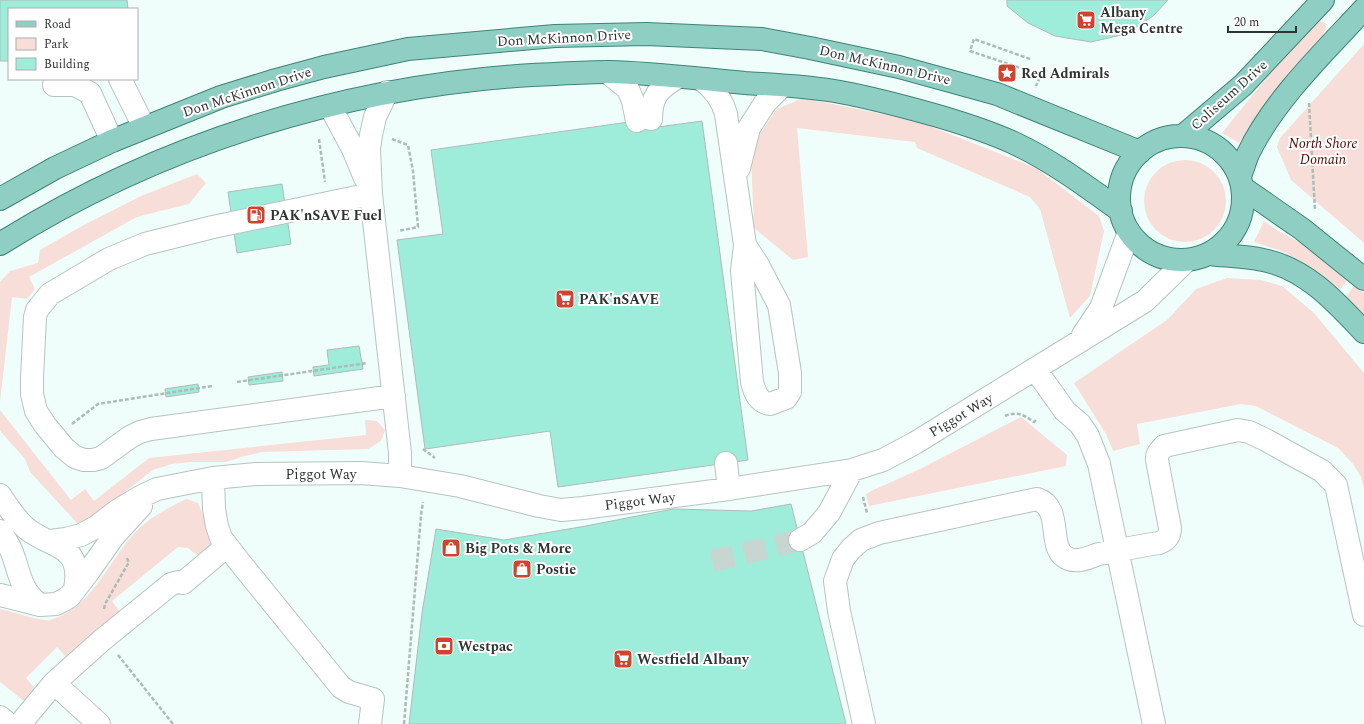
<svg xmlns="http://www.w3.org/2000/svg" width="1364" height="724" font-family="Spectral,serif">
<rect width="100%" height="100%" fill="#effefa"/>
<path fill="#f8ded8" d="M1315,18L1327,24L1322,38L1285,79L1253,121L1239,143L1222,133Z
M1364,44V243L1291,180L1277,147L1280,138Z
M803,98L917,121L1036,168L1099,216L1104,231L1090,296L1070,318L1040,209L1030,197L917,148L915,142L797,128L808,257L793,260L754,228L751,158L758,136L777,109Z
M1144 201a41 41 0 1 1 82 0a41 41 0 1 1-82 0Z
M197,174L206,183L189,204L144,215L135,218L29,277L35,289L27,299L12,297L0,402V282L10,271L38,263L40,250L82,226L141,196Z
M1264,221L1278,231L1309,247L1349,278L1339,291L1319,274L1284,252L1254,242Z
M1227,278L1261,280L1282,286L1314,313L1364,373V488L1361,477L1353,464L1338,448L1256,406L1241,404L1137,424L1140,444L1113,451L1106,434L1074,383L1167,320L1196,289Z
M1355,285L1364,293V317L1345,298Z
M0,410L71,500L85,489L94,501L149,458L366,435L365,420L377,421L385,430L381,441L368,449L262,452L241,457L226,462H191L172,464L153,470L90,519L79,525L30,472L25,459L2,433L0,430Z
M1021,417L1067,455L1066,466L869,506L866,494L871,491L918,470Z
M186,499L198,503L204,517L207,534L213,546L199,557L188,548L178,547L112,601L120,612L66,657L57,647L26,678L35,688L25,702L0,682V609C9,611 44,622 50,620C89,610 107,565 131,537C146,519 166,509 186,499Z"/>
<path fill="#9eeddb" stroke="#aebcb9" d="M0,0H127L128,9H9V61H0Z
M1007,0H1168L1153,16L1126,34L1091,42L1055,36L1028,23L1007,6Z
M657,118L658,127L702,121L748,460L558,487L550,431L425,449L397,240L443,234L431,150Z
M282,184L291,244L237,253L228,192Z
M359,346L363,369L314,376L313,367L329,365L327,350Z
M282,372L283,381L249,385L248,377Z
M198,384L199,392L166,397L165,389Z
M791,504L846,724H409L422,613L436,529L504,540L586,526L673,509L751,511Z"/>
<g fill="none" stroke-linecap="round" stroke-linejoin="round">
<path stroke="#c8d6d2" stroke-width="22" stroke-dasharray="22 11" stroke-linecap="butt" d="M712,561L800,540"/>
<defs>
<path id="minor" d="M607,72L628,89L633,101L637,121
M120,79L144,127
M701,79C713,88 722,99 726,114L745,245L742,271L752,382C755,393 758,402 770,404L786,398L790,392V373L779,305L758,265L745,245
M54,85H75L90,93L112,141
M387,92L375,117L371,135L369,149L371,194L400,453V476
M330,106L353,149L365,178
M651,119C651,96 659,88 678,77
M739,168L749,128L765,103L782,86
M371,194L213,227L145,244L109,259L50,294L37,310L35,317L32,378V394L36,411L45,425L64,448L75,457L84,460H93L101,458L130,437L140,432L151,429L394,396
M1083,335L1101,308L1129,232
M1035,369L1065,411L1080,424L1088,436L1099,464L1154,724
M726,463L729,489
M213,478L214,509L217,526L221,538L242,565L341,687L349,692L373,699L370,724
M0,495C8,507 16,520 27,529C53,549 83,544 75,589
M0,531C4,537 8,543 11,550C20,571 19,590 40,605
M800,540L812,533L829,513L852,470
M50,541L66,539L81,535L96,527L117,511L140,497L157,489L213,478L256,474L361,473L400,476L460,486L539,506L561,510L583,508L729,489L852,470L883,460L915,443L1145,301L1187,260
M0,595L40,605L56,604L64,600L70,596L89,571L113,537L141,506
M54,683L99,724
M0,717L8,724
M20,724L54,683L101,641L171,584L178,582L183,583L227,546
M864,724L839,611L835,581L843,559L851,549L861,540L879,533L1037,499C1065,508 1045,551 1069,559C1079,563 1089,557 1099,554C1119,550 1139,546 1159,543C1167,540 1170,536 1170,528L1157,460C1156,454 1160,451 1164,446L1238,430L1249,432L1266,440L1322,471L1336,485L1364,615"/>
<path id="major" d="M1183,136L1243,85L1323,0
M1119 198a62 62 0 1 1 124 0a62 62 0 1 1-124 0Z
M1240,176C1243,169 1245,161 1248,154C1273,101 1325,51 1364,9
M1243,188L1302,229L1364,279
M0,199L55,168L112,141L221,97L276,80L324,67L408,49L555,36L646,34L762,39L810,48L899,67L997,94L1140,152
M0,244C159,144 345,86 532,75C558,74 584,72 609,72C655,73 700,79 745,83C777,85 809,86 840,92C873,98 906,107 938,116C965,124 991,132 1016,144C1054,162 1087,187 1121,211
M1208,254C1226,256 1245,256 1263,260C1305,268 1336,302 1364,332"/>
</defs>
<use href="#minor" stroke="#b6c4c0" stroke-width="24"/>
<use href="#major" stroke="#3d8476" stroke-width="24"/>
<path stroke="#afbbb7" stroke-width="2.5" stroke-dasharray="4 2" stroke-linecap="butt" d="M1030,59L974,39L970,51L1041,75L1036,86
M1309,103L1315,210
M319,139L325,182
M392,139L408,145L413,171L418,227L398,231
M237,382L367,363
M1005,416C1017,411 1024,415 1034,422L1037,419
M72,424L98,404L212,386
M423,449L435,458
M863,497L867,513
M104,609L105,604L129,562L126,557
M118,655L173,724
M404,724L421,515L423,502"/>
<use href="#minor" stroke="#fff" stroke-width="22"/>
<use href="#major" stroke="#8fcfc3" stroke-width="22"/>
</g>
<defs>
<symbol id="supermarket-square" viewBox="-11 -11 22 22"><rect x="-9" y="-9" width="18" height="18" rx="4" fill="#cf432f" stroke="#fff"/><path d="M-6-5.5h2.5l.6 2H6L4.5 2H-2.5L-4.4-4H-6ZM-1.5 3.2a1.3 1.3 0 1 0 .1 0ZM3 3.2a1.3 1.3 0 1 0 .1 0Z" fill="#fff"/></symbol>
<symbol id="sight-square" viewBox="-11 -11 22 22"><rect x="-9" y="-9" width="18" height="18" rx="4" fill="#cf432f" stroke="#fff"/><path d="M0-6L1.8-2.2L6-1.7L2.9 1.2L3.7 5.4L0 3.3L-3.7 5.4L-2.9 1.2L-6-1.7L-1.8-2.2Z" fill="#fff"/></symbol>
<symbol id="fuel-square" viewBox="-11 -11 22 22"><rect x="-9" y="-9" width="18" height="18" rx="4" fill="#cf432f" stroke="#fff"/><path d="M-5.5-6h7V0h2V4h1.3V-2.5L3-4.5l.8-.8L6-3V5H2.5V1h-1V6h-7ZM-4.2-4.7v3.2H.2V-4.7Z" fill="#fff"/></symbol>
<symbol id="shop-square" viewBox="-11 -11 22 22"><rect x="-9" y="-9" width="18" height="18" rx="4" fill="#cf432f" stroke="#fff"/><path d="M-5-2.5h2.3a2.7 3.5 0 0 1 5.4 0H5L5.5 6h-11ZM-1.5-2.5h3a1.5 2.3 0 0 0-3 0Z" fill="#fff"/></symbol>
<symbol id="bank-square" viewBox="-11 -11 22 22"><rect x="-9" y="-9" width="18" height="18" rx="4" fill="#cf432f" stroke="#fff"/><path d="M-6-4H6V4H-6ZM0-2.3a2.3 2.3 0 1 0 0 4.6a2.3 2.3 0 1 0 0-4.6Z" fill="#fff"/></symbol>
</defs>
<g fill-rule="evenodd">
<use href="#supermarket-square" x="1075" y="9" width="22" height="22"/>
<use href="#sight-square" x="996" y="62" width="22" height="22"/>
<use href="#fuel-square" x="245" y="204" width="22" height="22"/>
<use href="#supermarket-square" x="554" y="288" width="22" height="22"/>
<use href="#shop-square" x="440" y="537" width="22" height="22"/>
<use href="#shop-square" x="511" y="558" width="22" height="22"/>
<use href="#bank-square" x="433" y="635" width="22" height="22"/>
<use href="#supermarket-square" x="612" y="648" width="22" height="22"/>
</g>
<g text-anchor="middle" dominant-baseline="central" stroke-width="4" stroke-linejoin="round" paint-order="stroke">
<g font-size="14" font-weight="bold" fill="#2e3432" stroke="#fff" text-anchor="start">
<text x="1100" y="12">Albany<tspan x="1100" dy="16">Mega Centre</tspan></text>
<text x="1021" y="73">Red Admirals</text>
<text x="270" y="215">PAK'nSAVE Fuel</text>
<text x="579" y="299">PAK'nSAVE</text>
<text x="465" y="548">Big Pots &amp; More</text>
<text x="536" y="569">Postie</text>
<text x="458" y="646">Westpac</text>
<text x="637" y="659">Westfield Albany</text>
</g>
<g font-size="14" fill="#2e3432" stroke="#fff">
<text transform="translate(564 38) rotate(-3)">Don McKinnon Drive</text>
<text transform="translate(885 65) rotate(13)">Don McKinnon Drive</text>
<text transform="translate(247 92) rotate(-18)">Don McKinnon Drive</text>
<text transform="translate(1229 95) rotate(-42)">Coliseum Drive</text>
<text transform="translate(961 415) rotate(-31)">Piggot Way</text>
<text x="321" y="474">Piggot Way</text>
<text transform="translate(640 501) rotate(-7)">Piggot Way</text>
</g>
<g font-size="14" font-style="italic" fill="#580801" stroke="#fff">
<text x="1323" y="143">North Shore<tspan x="1323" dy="16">Domain</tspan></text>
</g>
</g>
<rect x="8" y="8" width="130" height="72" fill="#ffffff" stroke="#abaead"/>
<rect x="16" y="21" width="20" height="6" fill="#8fcfc3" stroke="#abaead"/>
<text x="44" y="28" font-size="12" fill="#2e3432">Road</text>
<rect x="16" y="38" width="20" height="12" fill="#f8ded8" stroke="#abaead"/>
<text x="44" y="48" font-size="12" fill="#2e3432">Park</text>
<rect x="16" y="58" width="20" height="12" fill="#9eeddb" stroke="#abaead"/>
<text x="44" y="68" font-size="12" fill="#2e3432">Building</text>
<path d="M1228 26v6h68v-6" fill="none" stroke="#2e3432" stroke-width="2"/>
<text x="1234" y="26" font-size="12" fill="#2e3432" stroke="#ffffff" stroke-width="3" paint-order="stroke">20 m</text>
</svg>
